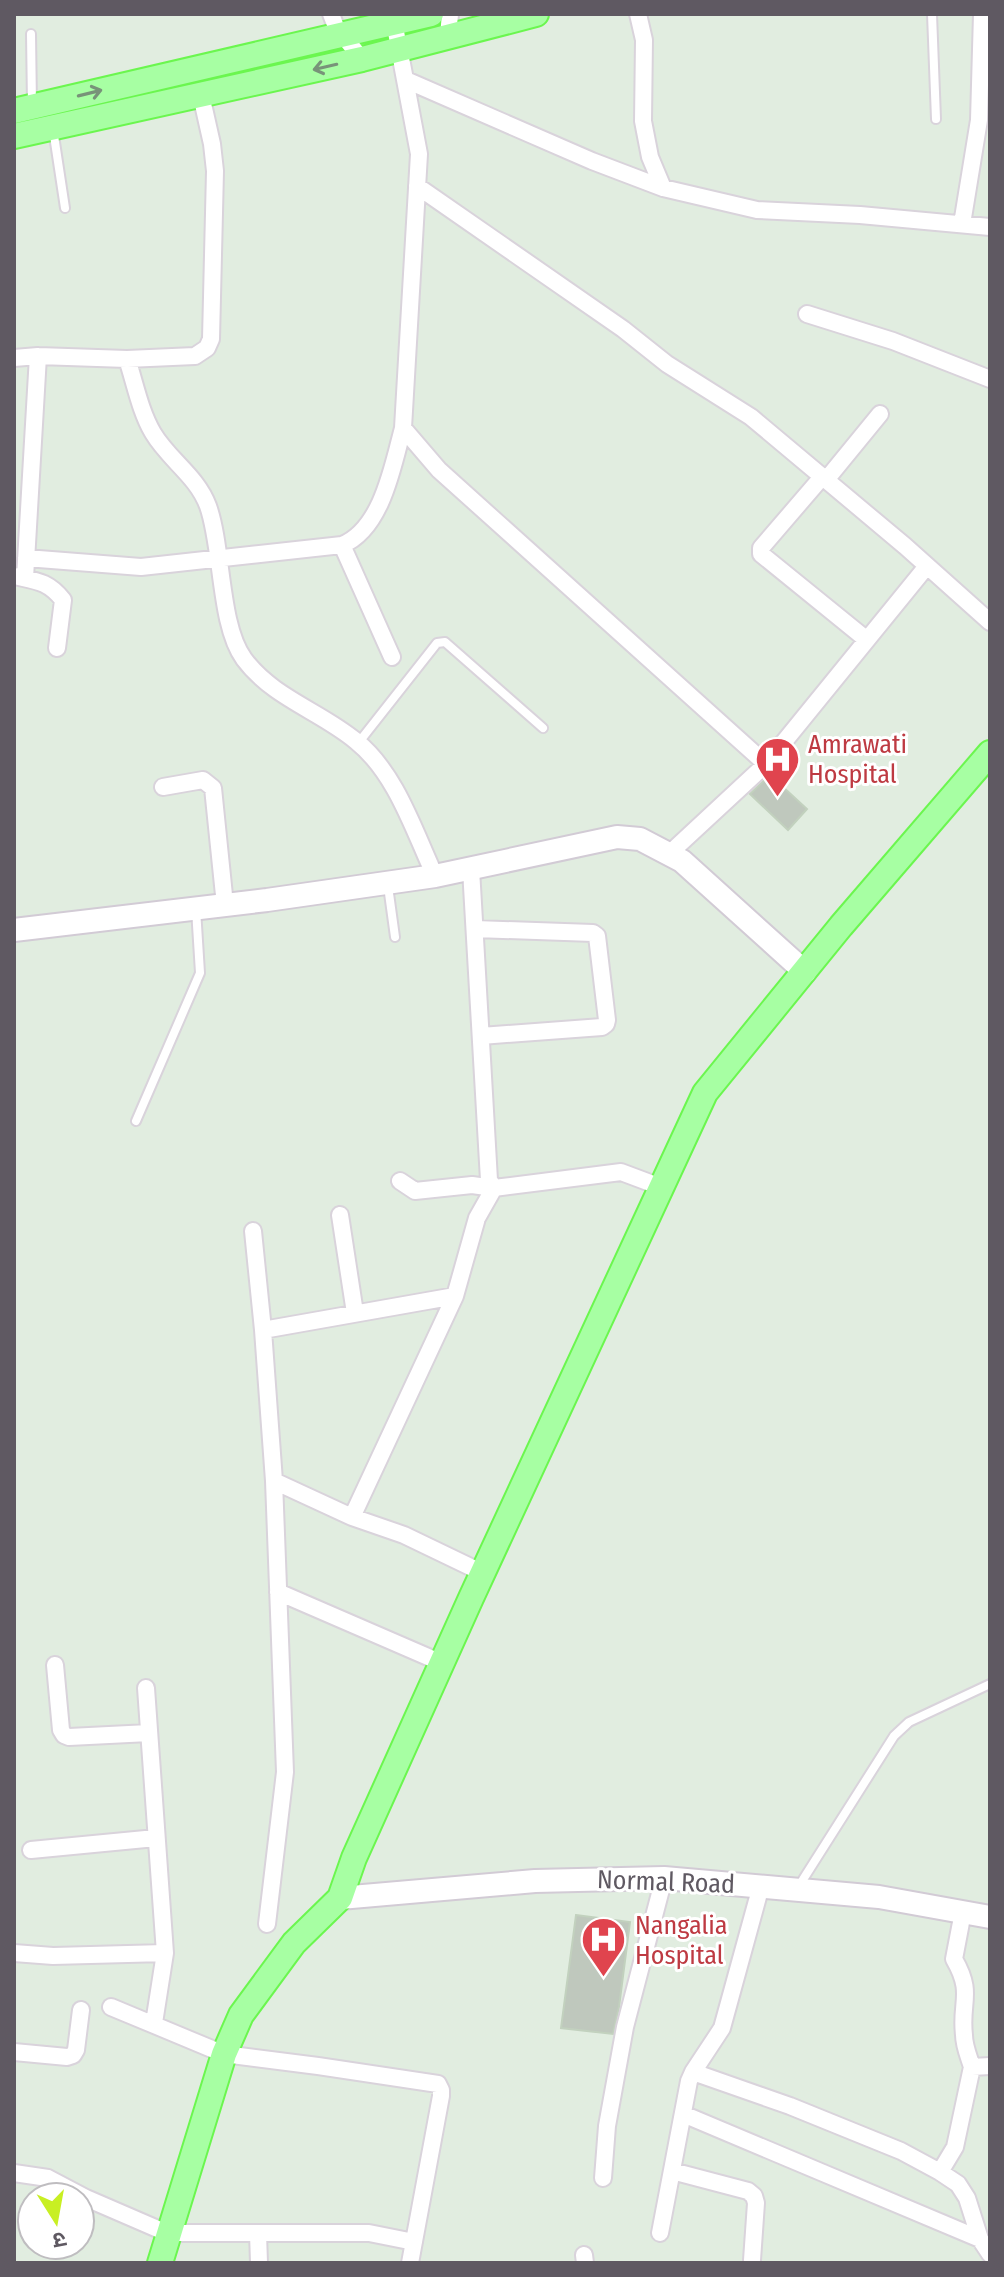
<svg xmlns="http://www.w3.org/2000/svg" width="1004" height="2277" font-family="'Fira Sans Condensed','Noto Sans Devanagari',sans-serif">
<rect width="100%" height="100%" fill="#e1ede0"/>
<path fill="#bfc8bd" stroke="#c2d1be" stroke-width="2" d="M770,775L807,809L788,830L750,794Z
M576,1915L630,1922L619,2007L613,2034L561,2028Z"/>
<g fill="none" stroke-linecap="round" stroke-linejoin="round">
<defs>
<path id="lane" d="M932,14L936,119
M31,34L32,105
M53,129L65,208
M359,742L437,643L445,642L543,728
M388,886L395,937
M136,1121L200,973L196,909
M797,1889L894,1736L909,1722L990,1684"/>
<path id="street" d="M331,14L336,27L362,59
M638,14L644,40L643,121L650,157L663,188
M393,16L419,154L403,428L439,470L766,764
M448,36L450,14
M406,80L592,161L663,188L757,210L860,215L990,227
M417,186L623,329L667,364L751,417L905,546L990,622
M962,224L979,120L982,14
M807,314L893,341L990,379
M14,358L38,356L127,359L195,356L207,348L211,339L215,171L212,144L201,95
M127,359C135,383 140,411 153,433C169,460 197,476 208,506C223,548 219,625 244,659C273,698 320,711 356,741C396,773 414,831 435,876
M822,477L761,548V554L867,640
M826,480L880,414
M342,545L392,657
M26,558L141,567L342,545C382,529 393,465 403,428
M14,576C36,581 48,581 63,600L57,648
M25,578L38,356
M163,787L203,780L213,788L225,905
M670,853L766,764L927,566
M475,929L593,933L597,936L607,1020L606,1024L602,1027L481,1036
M400,1181L415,1191L472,1185L494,1188L489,1180L471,869
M340,1215L355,1313
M253,1231L263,1330
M274,1481L352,1517L404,1535L483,1573
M352,1517L455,1296
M278,1592L442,1663
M55,1665L61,1730L64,1735L69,1737L149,1733
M146,1688L165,1953L154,2023
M31,1850L156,1838
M963,1912L954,1959C974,1994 960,2001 964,2035C964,2046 969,2057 972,2067L990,2066
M267,1924L285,1772L274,1481L263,1330L455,1296L477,1218L494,1188L621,1172L661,1187
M14,1953L53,1956L165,1953
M111,2007L224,2054L318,2066L438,2084L441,2090V2096L410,2263
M14,2052L67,2057L73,2055L76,2050L81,2010
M693,2072L790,2106L901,2151L940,2172L958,2184L967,2198L980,2239L990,2254
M683,2114L980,2239
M672,2171L748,2191L754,2196L756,2203L752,2260
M940,2172L955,2147L972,2067
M14,2173L48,2178L86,2198L167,2233H369L414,2242
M603,2178L607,2126L625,2027L664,1878
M258,2233L259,2263
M660,2233L689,2081L693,2072L722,2028L761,1886
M584,2255L585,2263"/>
<path id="secondary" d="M14,930L267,900L435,876L617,837L640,839L682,861L805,972
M340,1898L535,1881L664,1878L879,1897L990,1917"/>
<path id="primary" d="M14,111L431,14
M14,136L362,59L536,14
M160,2263L224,2054L241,2015L294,1943L340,1898L354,1858L471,1598L705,1093L841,926L990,753"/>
</defs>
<use href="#lane" stroke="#d9d3db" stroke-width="12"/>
<use href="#street" stroke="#d9d3db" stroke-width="20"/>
<use href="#secondary" stroke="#d2cbd5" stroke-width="26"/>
<use href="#primary" stroke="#6bf64f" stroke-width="28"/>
<use href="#lane" stroke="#fff" stroke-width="8"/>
<use href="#street" stroke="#fff" stroke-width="16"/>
<use href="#secondary" stroke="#fff" stroke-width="22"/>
<use href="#primary" stroke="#a7ffa3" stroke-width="24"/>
</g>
<defs><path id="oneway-shaft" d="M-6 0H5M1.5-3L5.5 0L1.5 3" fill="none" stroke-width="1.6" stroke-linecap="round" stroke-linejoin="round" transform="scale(2)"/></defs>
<g stroke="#789379">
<use href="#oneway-shaft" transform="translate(325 67) rotate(167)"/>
<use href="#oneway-shaft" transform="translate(90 93) rotate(-14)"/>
</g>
<defs>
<symbol id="hospital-pin" viewBox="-11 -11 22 30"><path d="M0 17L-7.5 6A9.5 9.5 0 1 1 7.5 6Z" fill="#e0444e" stroke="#fff"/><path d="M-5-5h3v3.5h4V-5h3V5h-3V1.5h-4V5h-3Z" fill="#fff"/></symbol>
</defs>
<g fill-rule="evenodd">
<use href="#hospital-pin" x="752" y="734" width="51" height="69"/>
<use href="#hospital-pin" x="578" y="1914" width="51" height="69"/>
</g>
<g text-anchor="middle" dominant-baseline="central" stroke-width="6" stroke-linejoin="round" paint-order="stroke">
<g font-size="26" fill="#be3a42" stroke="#fff" text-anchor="start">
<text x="808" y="744">Amrawati<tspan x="808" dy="30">Hospital</tspan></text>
<text x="635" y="1925">Nangalia<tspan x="635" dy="30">Hospital</tspan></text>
</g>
<g font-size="26" fill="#5f5962" stroke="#fff">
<text transform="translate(666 1882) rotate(2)">Normal Road</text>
</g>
</g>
<rect width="1004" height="2277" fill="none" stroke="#5f5962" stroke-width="32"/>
<g transform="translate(56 2221) rotate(169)"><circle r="38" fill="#ffffff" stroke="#bfbdc0" stroke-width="2"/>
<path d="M0-6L14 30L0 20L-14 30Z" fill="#c8ef23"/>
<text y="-12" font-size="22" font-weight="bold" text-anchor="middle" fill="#5f5962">उ</text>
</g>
</svg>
